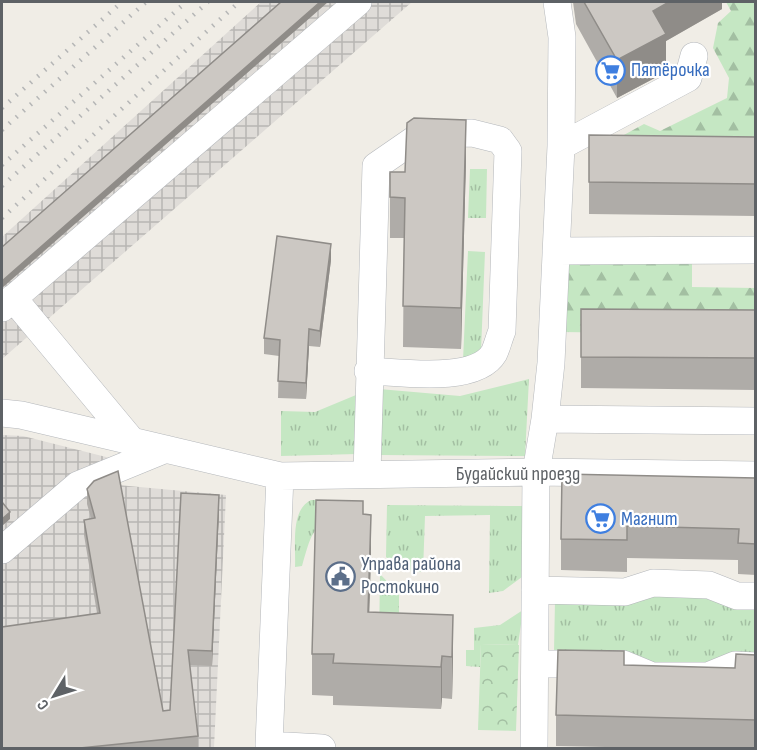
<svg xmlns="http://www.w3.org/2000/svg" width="757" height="750" font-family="'Sofia Sans Condensed',sans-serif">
<defs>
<pattern id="industrial-grid" width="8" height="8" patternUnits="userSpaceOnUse" patternTransform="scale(1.5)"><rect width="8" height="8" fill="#dfdcd8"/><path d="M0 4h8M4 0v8" fill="none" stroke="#b8b6b3"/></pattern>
<pattern id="grass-tufts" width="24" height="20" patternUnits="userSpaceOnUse" patternTransform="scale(1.5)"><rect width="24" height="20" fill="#c5e7c3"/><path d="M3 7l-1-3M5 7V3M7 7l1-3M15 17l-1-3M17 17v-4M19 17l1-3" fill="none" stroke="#a3bfa2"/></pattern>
<pattern id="forest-firs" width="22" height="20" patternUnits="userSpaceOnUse" patternTransform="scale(1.5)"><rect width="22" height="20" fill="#c5e7c3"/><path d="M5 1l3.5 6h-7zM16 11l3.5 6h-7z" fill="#a3bfa2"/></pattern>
<pattern id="park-crowns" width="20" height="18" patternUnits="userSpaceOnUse" patternTransform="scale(1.5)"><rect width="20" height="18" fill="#c5e7c3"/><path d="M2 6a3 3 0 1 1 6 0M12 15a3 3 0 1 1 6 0" fill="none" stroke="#a3bfa2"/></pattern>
</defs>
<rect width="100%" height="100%" fill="#f0ede6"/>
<path fill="url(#industrial-grid)" d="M261,2H412L2,359V237Z
M2,435L23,436L118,460V485L226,495L214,748H2Z"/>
<path fill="url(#grass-tufts)" d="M470,169H487L486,218H468Z
M468,251L485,252L481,351L463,360Z
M529,379L525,456L379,455V389L460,396Z
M356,395L357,454L281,456V411L315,412Z
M311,500H342V513C311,525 311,536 302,566L295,567C296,546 290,510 311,500Z
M387,505L522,506V577L503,591L489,593L490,515L425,516L423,572C408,571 397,568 386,557Z
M380,574L399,594V644H379Z
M654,594L707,595L755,607V654L707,666L650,664L554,651L555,601Z
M523,610L518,645L481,644L480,667L466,666V650H474V628L500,625Z"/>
<path fill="url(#forest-firs)" d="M726,2H755V161L591,153L644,124L660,131L727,98L729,78L713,48L718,23L731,11Z
M564,257L692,259V287L755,288V335L563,332Z"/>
<path fill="url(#park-crowns)" d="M481,644L519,645L516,731L478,730Z"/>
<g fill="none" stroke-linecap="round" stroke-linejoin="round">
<defs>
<path id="minor" d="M561,146L688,78L694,56
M556,251L756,250
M13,298L131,440
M2,308L358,2
M2,413L21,415L280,476L536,472L756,475
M545,419L756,421
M367,474L376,166L421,135L472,133L500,140L508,151L502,331C499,338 497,347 494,353C476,384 399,372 368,371
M280,476L269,745L322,748
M2,550L78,485L166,449
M535,590L625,592L653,583L709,585L737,596H756
M535,664H623L652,676H708L735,665L756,666
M534,748L536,472L545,419L551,363L561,146L562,37L557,2"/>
</defs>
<use href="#minor" stroke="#b4b7bb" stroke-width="28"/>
<use href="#minor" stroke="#fff" stroke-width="27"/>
<path stroke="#b5b6b6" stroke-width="4.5" stroke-dasharray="1.5 8" stroke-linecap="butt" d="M2,108L122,2
M2,130L146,2
M2,165L186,2
M2,186L208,2
M2,218L239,2"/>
</g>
<path fill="#afaca8" d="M573,2H722V9L666,41V72L617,98L576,24Z
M589,135L756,137V216L589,214Z
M466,160L461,349L403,347L404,238H390V197L405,172Z
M331,260L320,347L309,346L306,399L278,398L279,356L264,354V338Z
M581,309L756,310V390L581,388Z
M756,478V575L738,574V560L627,558V572L561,570V539Z
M87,489L163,711L170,710L219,510L212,666L190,665L198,736V748H2L97,613L84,535V520L91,518L87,504Z
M363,514L371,556L369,612L453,657L452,699L442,698L441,709L333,705V696L312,695V654Z
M756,655V748H654L556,746V715L624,665L735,668Z"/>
<path fill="#8f8c88" d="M320,2H328L2,288V281Z
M669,2H722V9L666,41V72L617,98V60L653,11Z
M466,120V160L461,349V308Z
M331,244V260L320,347V331Z
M309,329V346L306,399V383Z
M219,495V510L212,666V651Z
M10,512V519L2,526V519Z
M371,515V556L368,654V612Z
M453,615V657L452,699V657Z
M442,656V698L441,709V667Z"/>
<path fill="#ccc8c3" stroke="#8f8c88" stroke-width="1.5" d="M281,2H320L2,281V247Z
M584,2H669L653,11L666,34L617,60Z
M414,118L466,120L461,308L403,306L405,198L390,197V172H405L407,123Z
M589,135L756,137V184L589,182Z
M277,236L331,244L320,331L309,329L306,383L278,381L280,340L264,338Z
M581,309L756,310V358L581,357Z
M118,471L163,711L170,710L181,493L219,495L212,651L188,650L198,736L80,748H2V627L100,613L84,520L95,518L87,489L94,481Z
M562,474L756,478V544L738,543L739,529L627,526V540L561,539Z
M316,500L363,501V514L371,515L368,612L453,615L452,657L442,656L441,667L333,663L334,654H312Z
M2,502L10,512L2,519Z
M558,650L624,651V665L735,668L736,654L756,655V720L556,715Z"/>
<defs>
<symbol id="supermarket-ring" viewBox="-11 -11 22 22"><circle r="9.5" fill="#fff" stroke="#3f7fe0" stroke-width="1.5"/><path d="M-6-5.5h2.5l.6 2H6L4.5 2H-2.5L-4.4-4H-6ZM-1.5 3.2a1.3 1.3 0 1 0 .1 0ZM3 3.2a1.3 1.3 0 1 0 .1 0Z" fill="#3f7fe0"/></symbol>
<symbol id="civic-ring" viewBox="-11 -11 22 22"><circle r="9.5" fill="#fff" stroke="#5c6f8a" stroke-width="1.5"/><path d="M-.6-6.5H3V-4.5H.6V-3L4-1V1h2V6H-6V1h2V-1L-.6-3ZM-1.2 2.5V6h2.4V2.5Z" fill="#5c6f8a"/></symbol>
</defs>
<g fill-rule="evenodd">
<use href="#supermarket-ring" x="594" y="54" width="33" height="33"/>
<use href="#supermarket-ring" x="584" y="502" width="33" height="33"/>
<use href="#civic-ring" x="324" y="560" width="33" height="33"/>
</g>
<g text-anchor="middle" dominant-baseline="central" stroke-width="4.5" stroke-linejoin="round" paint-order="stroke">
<g font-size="20" fill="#366cbe" stroke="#fff" text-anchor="start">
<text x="631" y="70">Пятёрочка</text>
<text x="621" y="519">Магнит</text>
</g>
<g font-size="20" fill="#5e6266" stroke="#fff">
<text x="518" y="474">Будайский проезд</text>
</g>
<g font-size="20" fill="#4e5e75" stroke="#fff" text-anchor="start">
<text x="361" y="564">Управа района<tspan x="361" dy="23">Ростокино</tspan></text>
</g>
</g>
<rect width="757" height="750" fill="none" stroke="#5e6266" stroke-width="6"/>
<g transform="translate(54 696) rotate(232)" stroke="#ffffff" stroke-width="4.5" paint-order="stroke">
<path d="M0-4.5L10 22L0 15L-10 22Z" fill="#5e6266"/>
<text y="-9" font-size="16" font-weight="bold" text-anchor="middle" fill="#5e6266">С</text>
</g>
</svg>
